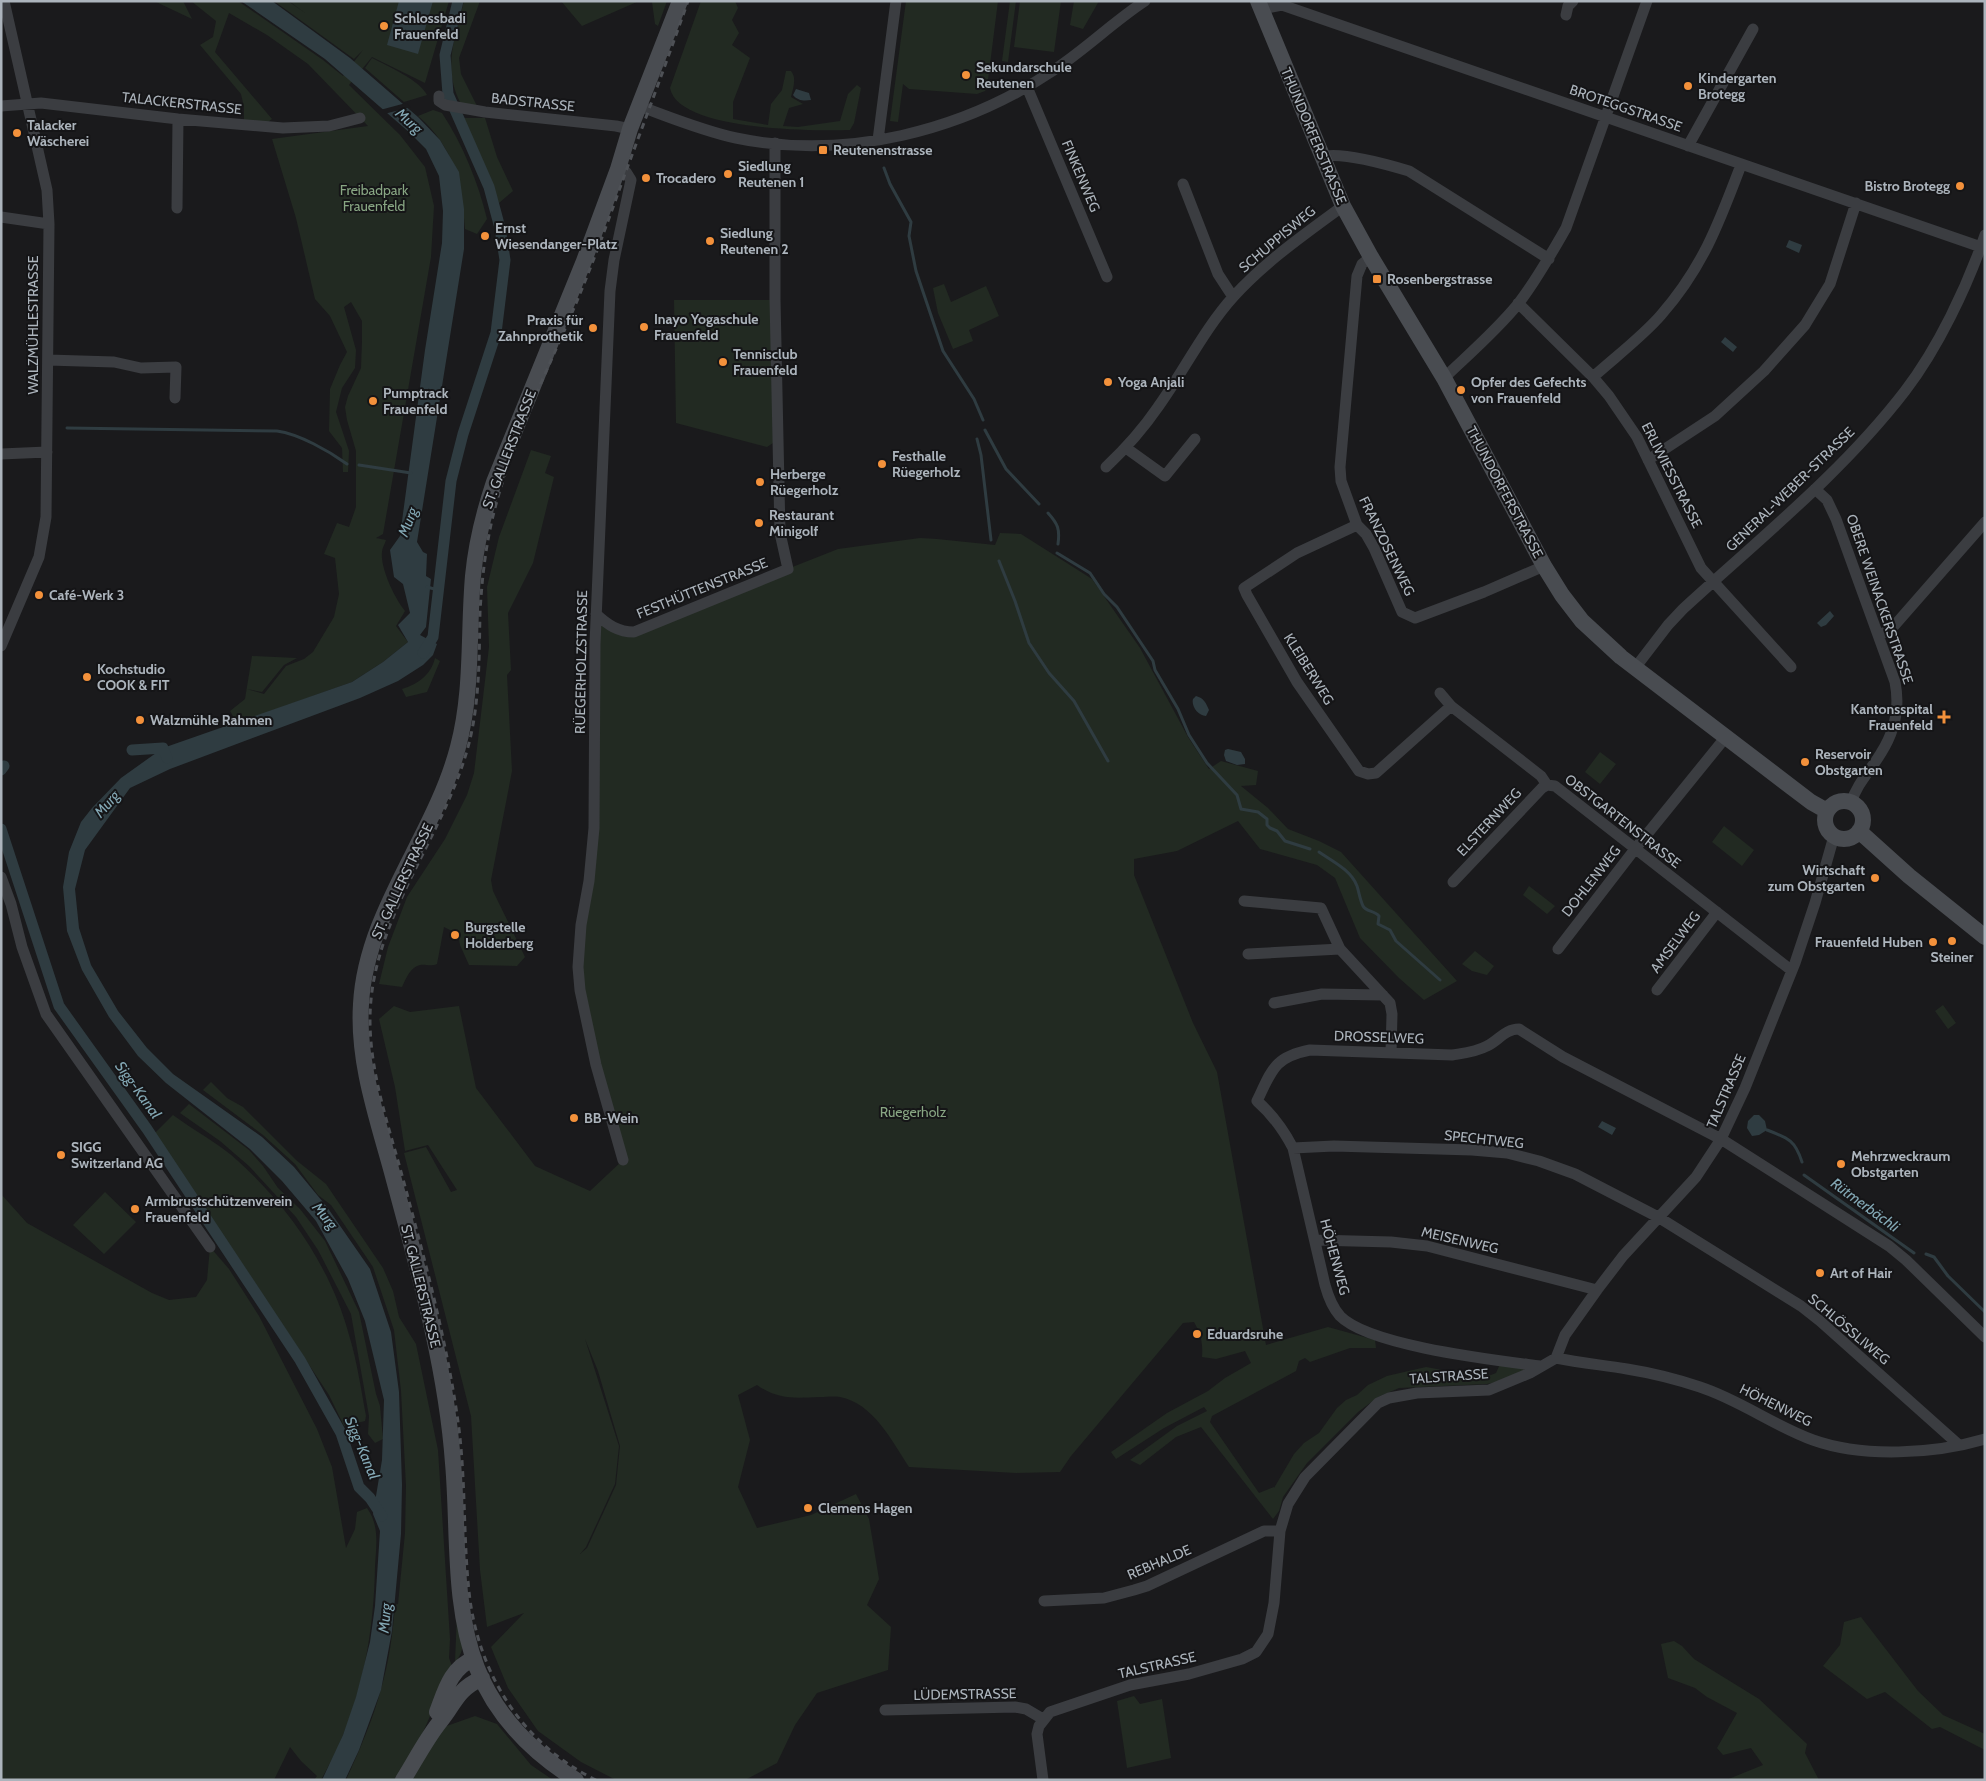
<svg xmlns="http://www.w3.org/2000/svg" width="1986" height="1781" font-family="Cabin,sans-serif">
<rect width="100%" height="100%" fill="#1a1a1c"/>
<path fill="#222a22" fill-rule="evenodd" d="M154,1H183L192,19Z
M191,1H238L323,60L343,76L363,50L354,59L274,1H288L305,13L289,1H449L425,83L372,57L349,85L400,135L425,167L434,206L431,257L383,534L376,538L386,540C385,544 382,548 382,552C380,568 395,599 405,611L396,626L408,642L383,662L352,682L237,723L230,711L245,699L252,656L297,658L284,665L262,692L247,689L264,694L286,666L304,659L313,652L334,617L339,594L335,558L324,554L337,523L349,527L356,507V451L347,420L345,407L348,396L361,368L362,341V321L351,302L344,307L356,350L355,368L342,388L336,412L349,451L348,472H343L342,448L329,431L330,389L340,365L347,352L330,316L315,299L296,218L272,139L368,126L308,64L267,35L229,13L215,52L272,119L268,122L244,120V107L241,94L200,45L213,37L216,21Z
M464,1H480L459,58L461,74L477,106L461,104C442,68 455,38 464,1Z
M561,1H639L582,26Z
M646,1H667L658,26L655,24L652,2Z
M701,1H735L738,8L732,20L739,33L732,45L750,58L733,102V119L768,125L771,104L782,90L786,71H791C797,78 793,88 791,97L803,104L789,108L783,126L798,127L840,121L848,94L857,85L861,88L854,123L850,130C814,131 678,131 670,88Z
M906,1H998L987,88L985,91L977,94L909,89L903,84L898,122L890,121Z
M1010,1H1016L1008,62L1002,61Z
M1020,1H1061L1054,52L1014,47Z
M1074,1H1099L1083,29L1070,25Z
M372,58C387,66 420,80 427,95L404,102L365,68Z
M433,110L442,113C463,145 478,182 487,219L477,234L465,229C462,183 454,147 418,116Z
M462,118H485L497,157L513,191L499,203Z
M944,284L951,302L986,286L999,316L969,330L973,341L953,349L938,313L933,288Z
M674,300H771L773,443L767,447L676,423Z
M531,450L551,456L545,473L554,477L533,563L508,613L511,670L507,675L512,771L491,880L493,891L525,957L517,966L469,965L460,945L458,934L444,927L437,964C430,967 426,964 420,965C410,967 406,979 402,987L379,984L388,947L407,897L445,839L467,795L474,773L489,647L487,587L499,537Z
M1000,533L1021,534L1092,579L1140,648L1188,737L1209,769L1221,761L1258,771L1256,785L1241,786L1268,808L1288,829L1319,841L1341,852L1457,981L1424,1000L1399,978L1360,938L1335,878L1317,865L1260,849L1238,821L1177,851L1134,859V875L1193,1023L1217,1072L1266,1345L1328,1327L1375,1340L1376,1348H1350L1310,1362L1305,1358L1299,1361L1296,1371L1212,1416L1210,1422L1259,1493L1274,1487V1488L1294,1454L1304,1443L1319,1433L1337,1408L1346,1400L1357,1395L1368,1385L1387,1376L1426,1367L1475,1376L1491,1375L1496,1373L1500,1364L1529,1368L1497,1382L1487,1384L1399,1388L1378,1397L1358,1412L1307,1463L1283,1497L1279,1511L1273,1519L1201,1427L1176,1437L1140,1465L1130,1460L1177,1426L1207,1411L1204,1407L1164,1428L1116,1459L1111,1452L1167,1413L1208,1391L1225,1378L1251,1363L1245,1351L1216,1359L1202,1357C1203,1343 1201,1334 1194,1322L1183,1323L1071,1456L1060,1472L1016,1473L909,1467C892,1441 873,1403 840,1397C834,1396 826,1397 820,1397C795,1398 778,1400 757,1385L738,1395L750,1440L738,1487L757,1528L811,1515L856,1494L869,1519L879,1579L867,1605L891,1627L888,1670L817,1693L795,1725L777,1763L745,1780H616L581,1762L538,1731L508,1688L491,1647L524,1613L487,1627L480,1570L471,1416L404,1153L426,1147L451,1192L457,1190L428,1145L405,1151L395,1087L379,1019L394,1006L410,1012L459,1006L476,1088L535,1166L590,1191L623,1160L580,990L589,881L596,614L627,632L838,549L920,538L937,539L995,545ZM585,1339L598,1371L620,1446L616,1485L587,1548L580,1554L586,1547L615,1484L619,1446Z
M435,658L440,661L427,692L406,697L402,689C418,684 431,675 435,658Z
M1600,752L1616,764L1600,784L1585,772Z
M1724,826L1754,850L1742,866L1712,842Z
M1529,886L1555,906L1547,914L1523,895Z
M1475,951L1494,966L1487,975L1472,971L1462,964Z
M1943,1005L1956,1023L1948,1029L1935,1011Z
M211,1082L227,1098L243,1107L296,1160L326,1184L383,1268L393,1291L399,1317L416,1344L438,1450L450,1639L449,1658L452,1666L417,1746L396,1780H346C359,1751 373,1720 381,1689C389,1662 393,1633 395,1605L398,1604L405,1533L406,1486L401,1391L394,1330L373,1267L331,1205L318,1195L295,1164L263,1135L203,1090Z
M189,1104L249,1150L263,1166L278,1188L300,1209L325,1241L359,1312L376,1394L380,1406L383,1439L375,1443L368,1434L369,1416L351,1314L318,1250L296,1217L249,1166L220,1141L180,1113Z
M173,1115C193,1130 220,1144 238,1161C289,1207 331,1268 349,1335C357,1361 361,1389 366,1416L365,1421L344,1426L329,1395L155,1133Z
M105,1192L136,1222L104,1254L73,1225Z
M1,1194L27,1223L152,1293L169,1300L196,1297L207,1280L210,1247L229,1269L259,1316L317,1429L332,1467L346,1548L355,1529L357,1512L367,1508C380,1526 376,1546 375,1567C374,1624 365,1682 343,1735C337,1750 329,1765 321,1780H314L317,1776L301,1761L290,1747L274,1780H1Z
M457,1613C460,1631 469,1647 455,1662Z
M1861,1617L1918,1691L1943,1715L1985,1734V1750L1940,1727L1932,1729L1885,1692L1867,1699L1823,1666L1840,1645L1844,1622Z
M1674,1641L1682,1646L1694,1659L1759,1699L1807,1744L1805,1753L1819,1780H1726L1763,1765L1751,1748L1723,1755L1717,1748L1737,1713L1707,1697L1695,1688L1668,1678L1661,1644Z
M1134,1696L1140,1704L1162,1699L1171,1758L1127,1768L1117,1701Z
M475,1716L497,1724L531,1765L553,1780H409L441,1728Z"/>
<path fill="#2f3c41" d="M241,1H272L350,58L418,117L440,140L459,172L464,209V249L417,542L423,552L427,554L426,576L431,579L426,627L420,635L437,644L433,655L423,665L398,681L360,698L170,769L130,788L85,850L75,889L79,928L91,965L118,1011L147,1048L173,1074L262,1137L294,1167L327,1207L370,1269L391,1332L399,1392L402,1485L401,1534L392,1631L381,1690L359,1750L345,1780H322L343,1735L356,1697L370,1642L375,1606L380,1531L373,1514L382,1460L384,1400L365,1321L348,1279L316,1221L282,1181L250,1149L166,1083L138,1056L109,1017L82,970L67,931L63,887L69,852L81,822L92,808L121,778L163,748L352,682L383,662L408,642L398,625L410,613L403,584L394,577L390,550L400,536L425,350L442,243L443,211L439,176L426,149L410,133L325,59Z
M399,1H433L418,54L387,45Z
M796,89L809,93L811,100C804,101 798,101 793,95Z
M1789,240L1802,245L1799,253L1786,247Z
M1725,337L1737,347L1733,352L1721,342Z
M1830,611L1834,616L1826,625L1821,627L1817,623Z
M1196,696C1204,698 1206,703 1209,710L1206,716C1198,716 1191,706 1193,699Z
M1228,749L1241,752L1245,759V764L1237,765L1226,761L1224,755L1225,750Z
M1754,1115H1759L1765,1121L1767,1130L1759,1135L1752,1136L1747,1128L1748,1121Z
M1602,1121L1616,1128L1612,1135L1598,1127Z"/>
<path fill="#1a1a1c" d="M406,103L411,107L384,114L380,110Z"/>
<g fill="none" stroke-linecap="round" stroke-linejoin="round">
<path stroke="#2f3c41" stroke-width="3" d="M884,168L890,184L911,222L909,236L916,271L943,351L974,399L983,420
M67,428L277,431C299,434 329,451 347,464
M985,430L1006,469L1039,504
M977,439L981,455L991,540
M359,465L411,473
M1048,513C1058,524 1060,529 1058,544
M1057,553L1090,573L1104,594L1117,607L1153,661L1155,670L1178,709L1189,735L1207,763L1237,795L1241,809L1258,812L1267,819V825L1270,828L1277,831L1285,841L1310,849
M999,561L1015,601L1029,643L1049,673L1074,701L1108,761
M427,587L438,590
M1319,852C1332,861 1351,870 1357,886C1359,892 1360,900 1363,906C1366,912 1374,910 1379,916L1378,924L1390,930L1396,941L1440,980
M1767,1130C1788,1138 1795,1140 1802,1162
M1804,1175L1914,1253
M1926,1254L1934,1257L1948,1276L1985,1312"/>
<path stroke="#2f3c41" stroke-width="11" d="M423,653L433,637L451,481L463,434L496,333L505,260L500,228L489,187L448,94L445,55L458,1
M132,750L163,748L167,758
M1,770L4,766
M1,829L59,1006L147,1129L300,1360L341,1433L359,1487L370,1498L382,1516"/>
<path stroke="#3b3d41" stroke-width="11" d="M1261,9L1282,5L1981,247
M1566,15L1568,6L1573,1
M1027,87L1107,277
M439,96V101L445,105L485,112L616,126L630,129
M1,106L41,103L178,119L283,128L329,126L360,118
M639,106C672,118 703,131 736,138C845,161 963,131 1054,70C1086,49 1113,22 1145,1
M878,140L896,1
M1688,146L1753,29
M1321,157C1340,151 1389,165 1409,171L1549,259
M618,169L626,172L631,180L614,260L610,291L595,644L594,828L589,881L581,925L578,967L580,990L596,1065L623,1160
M1183,184L1218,274L1233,297
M177,208L178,119
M1,217L49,224
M1371,257L1362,264L1357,276L1340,467L1341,481L1357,525L1366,534L1374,548L1402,612L1415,618L1484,592L1544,566
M1518,303L1593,377L1609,396L1637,437L1701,568L1791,667
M48,360L114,362L141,368L176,367L175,398
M1593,377C1614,358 1643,336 1661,315C1703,267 1719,223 1741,165
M1444,378C1469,354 1496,331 1518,304C1536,281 1551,254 1566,228L1647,1
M1126,448L1165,476L1195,439
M1,454L47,452
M1648,460L1715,416L1764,371L1805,325L1830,284L1856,203
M1106,467C1125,449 1143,429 1158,407C1184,371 1204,329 1234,296C1266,261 1305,234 1343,206
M1815,489L1827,500L1836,519L1895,682C1900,707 1895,731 1881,753C1871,770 1857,783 1851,803
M1357,525L1297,553L1244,588L1247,595L1297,682L1359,771L1368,774L1376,773L1451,706
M596,614C608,625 618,632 634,632L788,569L780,533L775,299V143
M1879,636L1894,626L1985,522
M1,646L39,557L46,517L49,224L47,190L4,1
M1635,668L1668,625L1683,609C1759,539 1842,473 1905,391C1938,348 1967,287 1985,235
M1440,693L1451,706L1541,776L1547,785L1555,786L1791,970
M1,877L11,904L22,947L46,1014L210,1247
M1453,882L1542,788L1547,785
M1244,901L1321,908L1340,949L1390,1003L1392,1014L1391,1053
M1558,949L1635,849L1725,738
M1248,954L1340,949
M1657,990L1717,912
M1274,1003L1322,994L1383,995
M1293,1148L1334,1146L1472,1150L1507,1153L1539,1161L1575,1174L1658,1217L1801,1306L1820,1321L1959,1445
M1315,1240L1391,1242L1427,1246L1597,1290
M1556,1358C1580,1363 1603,1365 1627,1369C1652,1373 1676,1379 1700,1387C1740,1400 1774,1426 1813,1440C1863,1458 1934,1454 1985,1439
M1540,1366C1495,1360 1369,1346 1340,1316C1332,1307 1328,1296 1325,1285L1293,1148C1283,1129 1273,1115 1257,1101C1272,1070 1274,1057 1310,1050L1452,1055C1464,1053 1476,1052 1487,1046C1498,1041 1505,1029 1519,1029L1563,1057L1721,1139L1889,1246L1906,1260L1985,1337
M1044,1601L1104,1598L1134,1590L1147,1586L1264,1531H1280
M885,1710L1015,1707L1026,1709L1043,1719
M1043,1780L1037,1734L1039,1726L1050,1712L1130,1685L1189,1674L1242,1659L1256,1652L1268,1634L1274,1603L1280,1531L1288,1504L1305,1477L1378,1403L1389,1398L1417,1393L1489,1390L1530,1373L1556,1358L1565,1335L1597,1290L1623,1256L1696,1177L1721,1139L1745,1088L1795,963L1815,903L1834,836"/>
<path stroke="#494c51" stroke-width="16" d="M1258,1L1343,206L1371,257L1444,378L1544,566L1562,595L1582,621L1621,657L1811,802L1827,811
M1825 820a19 19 0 1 1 38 0a19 19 0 1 1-38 0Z
M1859,831L1909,876L1985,937
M437,1712C445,1691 451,1667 474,1659
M403,1780C415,1761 425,1741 439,1723C456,1703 455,1691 482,1678
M576,1780C533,1753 496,1716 477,1668C452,1604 459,1530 453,1463C446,1366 419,1273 394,1180C379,1123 357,1064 361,1004C366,911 435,836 458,747C473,691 468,633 473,576C476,544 484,512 494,482L584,261L618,169L630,129L680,1"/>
<path stroke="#4e5156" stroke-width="3" stroke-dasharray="6 5" stroke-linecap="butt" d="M596,1780C524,1745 481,1678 470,1600C463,1544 466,1486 459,1429C448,1345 425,1261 403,1179C389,1127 370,1074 370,1020C370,923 439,844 466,754C480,708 479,660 480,612C482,577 486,542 495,508C514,435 550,366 579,296C596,255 611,213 626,171C647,115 668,58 688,1"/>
</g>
<g fill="#f3913b" stroke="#151517" stroke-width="2">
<circle cx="384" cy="26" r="5"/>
<circle cx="966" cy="75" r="5"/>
<circle cx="1688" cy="86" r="5"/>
<circle cx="17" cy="133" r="5"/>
<rect x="818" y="145" width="10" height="10" rx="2.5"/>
<circle cx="728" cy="174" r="5"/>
<circle cx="646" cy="178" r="5"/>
<circle cx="1960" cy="186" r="5"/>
<circle cx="485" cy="236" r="5"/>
<circle cx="710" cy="241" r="5"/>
<rect x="1372" y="274" width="10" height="10" rx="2.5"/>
<circle cx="644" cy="327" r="5"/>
<circle cx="593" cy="328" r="5"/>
<circle cx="723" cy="362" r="5"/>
<circle cx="1108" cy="382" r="5"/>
<circle cx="1461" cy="390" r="5"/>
<circle cx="373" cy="401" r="5"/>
<circle cx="882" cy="464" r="5"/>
<circle cx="760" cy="482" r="5"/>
<circle cx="759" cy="523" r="5"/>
<circle cx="39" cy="595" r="5"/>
<circle cx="87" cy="677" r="5"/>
<path d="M1941.5 709.5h5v5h5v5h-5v5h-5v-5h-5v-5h5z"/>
<circle cx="140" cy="720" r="5"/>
<circle cx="1805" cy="762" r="5"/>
<circle cx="1875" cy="878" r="5"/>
<circle cx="455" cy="935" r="5"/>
<circle cx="1952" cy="941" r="5"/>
<circle cx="1933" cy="942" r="5"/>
<circle cx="574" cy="1118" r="5"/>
<circle cx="61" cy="1155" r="5"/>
<circle cx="1841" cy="1164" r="5"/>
<circle cx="135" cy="1209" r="5"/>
<circle cx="1820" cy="1273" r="5"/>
<circle cx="1197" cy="1334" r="5"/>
<circle cx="808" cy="1508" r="5"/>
</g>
<g text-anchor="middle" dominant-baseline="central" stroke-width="4" stroke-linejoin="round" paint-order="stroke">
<g font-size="14" font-weight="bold" fill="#acb4bc" stroke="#151517" text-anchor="start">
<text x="394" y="18">Schlossbadi<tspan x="394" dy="16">Frauenfeld</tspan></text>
<text x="976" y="67">Sekundarschule<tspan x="976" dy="16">Reutenen</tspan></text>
<text x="1698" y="78">Kindergarten<tspan x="1698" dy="16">Brotegg</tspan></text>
<text x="27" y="125">Talacker<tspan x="27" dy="16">Wäscherei</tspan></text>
<text x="833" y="150">Reutenenstrasse</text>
<text x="738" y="166">Siedlung<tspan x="738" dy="16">Reutenen 1</tspan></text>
<text x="656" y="178">Trocadero</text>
<text x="1950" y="186" text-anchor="end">Bistro Brotegg</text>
<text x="495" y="228">Ernst<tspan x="495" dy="16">Wiesendanger-Platz</tspan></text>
<text x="720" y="233">Siedlung<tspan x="720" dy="16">Reutenen 2</tspan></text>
<text x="1387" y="279">Rosenbergstrasse</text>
<text x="654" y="319">Inayo Yogaschule<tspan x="654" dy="16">Frauenfeld</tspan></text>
<text x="583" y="320" text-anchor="end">Praxis für<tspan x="583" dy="16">Zahnprothetik</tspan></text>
<text x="733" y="354">Tennisclub<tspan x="733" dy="16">Frauenfeld</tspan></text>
<text x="1118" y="382">Yoga Anjali</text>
<text x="1471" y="382">Opfer des Gefechts<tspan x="1471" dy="16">von Frauenfeld</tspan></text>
<text x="383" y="393">Pumptrack<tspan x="383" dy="16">Frauenfeld</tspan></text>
<text x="892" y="456">Festhalle<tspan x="892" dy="16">Rüegerholz</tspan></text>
<text x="770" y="474">Herberge<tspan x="770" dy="16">Rüegerholz</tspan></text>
<text x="769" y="515">Restaurant<tspan x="769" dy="16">Minigolf</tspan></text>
<text x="49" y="595">Café-Werk 3</text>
<text x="97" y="669">Kochstudio<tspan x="97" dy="16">COOK &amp; FIT</tspan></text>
<text x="1933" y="709" text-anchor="end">Kantonsspital<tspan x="1933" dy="16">Frauenfeld</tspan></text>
<text x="150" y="720">Walzmühle Rahmen</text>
<text x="1815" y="754">Reservoir<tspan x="1815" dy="16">Obstgarten</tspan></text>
<text x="1865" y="870" text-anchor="end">Wirtschaft<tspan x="1865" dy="16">zum Obstgarten</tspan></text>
<text x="465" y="927">Burgstelle<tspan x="465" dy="16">Holderberg</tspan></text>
<text x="1923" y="942" text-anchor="end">Frauenfeld Huben</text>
<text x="1952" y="957" text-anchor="middle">Steiner</text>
<text x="584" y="1118">BB-Wein</text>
<text x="71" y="1147">SIGG<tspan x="71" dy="16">Switzerland AG</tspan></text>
<text x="1851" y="1156">Mehrzweckraum<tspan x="1851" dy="16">Obstgarten</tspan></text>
<text x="145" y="1201">Armbrustschützenverein<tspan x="145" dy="16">Frauenfeld</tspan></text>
<text x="1830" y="1273">Art of Hair</text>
<text x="1207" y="1334">Eduardsruhe</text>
<text x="818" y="1508">Clemens Hagen</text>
</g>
<g font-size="14" fill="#acb4bc" stroke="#151517">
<text transform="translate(533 102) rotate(6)">BADSTRASSE</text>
<text transform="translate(182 103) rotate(6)">TALACKERSTRASSE</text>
<text transform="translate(1626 108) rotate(19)">BROTEGGSTRASSE</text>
<text transform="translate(1314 136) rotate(67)">THUNDORFERSTRASSE</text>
<text transform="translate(1081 176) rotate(67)">FINKENWEG</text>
<text transform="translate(1277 239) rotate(-40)">SCHUPPISWEG</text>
<text transform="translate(33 325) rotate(-90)">WALZMÜHLESTRASSE</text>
<text transform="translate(509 449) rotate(-69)">ST. GALLERSTRASSE</text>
<text transform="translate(1672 475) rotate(63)">ERLIWIESSTRASSE</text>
<text transform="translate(1790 489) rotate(-44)">GENERAL-WEBER-STRASSE</text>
<text transform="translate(1505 492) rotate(62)">THUNDORFERSTRASSE</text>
<text transform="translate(1387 546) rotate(64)">FRANZOSENWEG</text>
<text transform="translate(702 588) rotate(-22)">FESTHÜTTENSTRASSE</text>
<text transform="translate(1880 599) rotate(71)">OBERE WEINACKERSTRASSE</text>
<text transform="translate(581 662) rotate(-89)">RÜEGERHOLZSTRASSE</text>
<text transform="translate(1309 669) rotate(58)">KLEIBERWEG</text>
<text transform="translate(1623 821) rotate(38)">OBSTGARTENSTRASSE</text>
<text transform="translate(1489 822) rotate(-47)">ELSTERNWEG</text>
<text transform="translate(402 881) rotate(-65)">ST. GALLERSTRASSE</text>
<text transform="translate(1591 881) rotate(-52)">DOHLENWEG</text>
<text transform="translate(1675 942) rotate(-53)">AMSELWEG</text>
<text transform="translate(1379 1037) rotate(2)">DROSSELWEG</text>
<text transform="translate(1726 1091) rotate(-67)">TALSTRASSE</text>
<text transform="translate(1484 1139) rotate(6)">SPECHTWEG</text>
<text transform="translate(1460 1240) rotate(13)">MEISENWEG</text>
<text transform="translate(1335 1257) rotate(75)">HÖHENWEG</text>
<text transform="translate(421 1286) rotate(76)">ST. GALLERSTRASSE</text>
<text transform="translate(1849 1329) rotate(40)">SCHLÖSSLIWEG</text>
<text transform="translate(1449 1376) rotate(-4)">TALSTRASSE</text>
<text transform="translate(1776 1405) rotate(26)">HÖHENWEG</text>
<text transform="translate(1159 1562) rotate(-23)">REBHALDE</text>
<text transform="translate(1157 1665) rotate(-13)">TALSTRASSE</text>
<text transform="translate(965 1694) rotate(-1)">LÜDEMSTRASSE</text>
</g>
<g font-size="14" fill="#88a683" stroke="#151517">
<text x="374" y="190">Freibadpark<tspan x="374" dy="16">Frauenfeld</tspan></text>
<text x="913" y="1112">Rüegerholz</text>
</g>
<g font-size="15" font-style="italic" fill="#84a9b6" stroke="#151517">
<text transform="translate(409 121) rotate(42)">Murg</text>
<text transform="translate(408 522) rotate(-69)">Murg</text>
<text transform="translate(107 804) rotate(-49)">Murg</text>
<text transform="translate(138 1090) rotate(54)">Sigg-Kanal</text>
<text transform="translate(1865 1205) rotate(36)">Rütmerbächli</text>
<text transform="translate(325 1216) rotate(50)">Murg</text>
<text transform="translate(362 1448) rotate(67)">Sigg-Kanal</text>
<text transform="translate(385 1618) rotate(-84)">Murg</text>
</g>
</g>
<rect width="1986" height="1781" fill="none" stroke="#acb4bc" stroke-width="5"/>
</svg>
